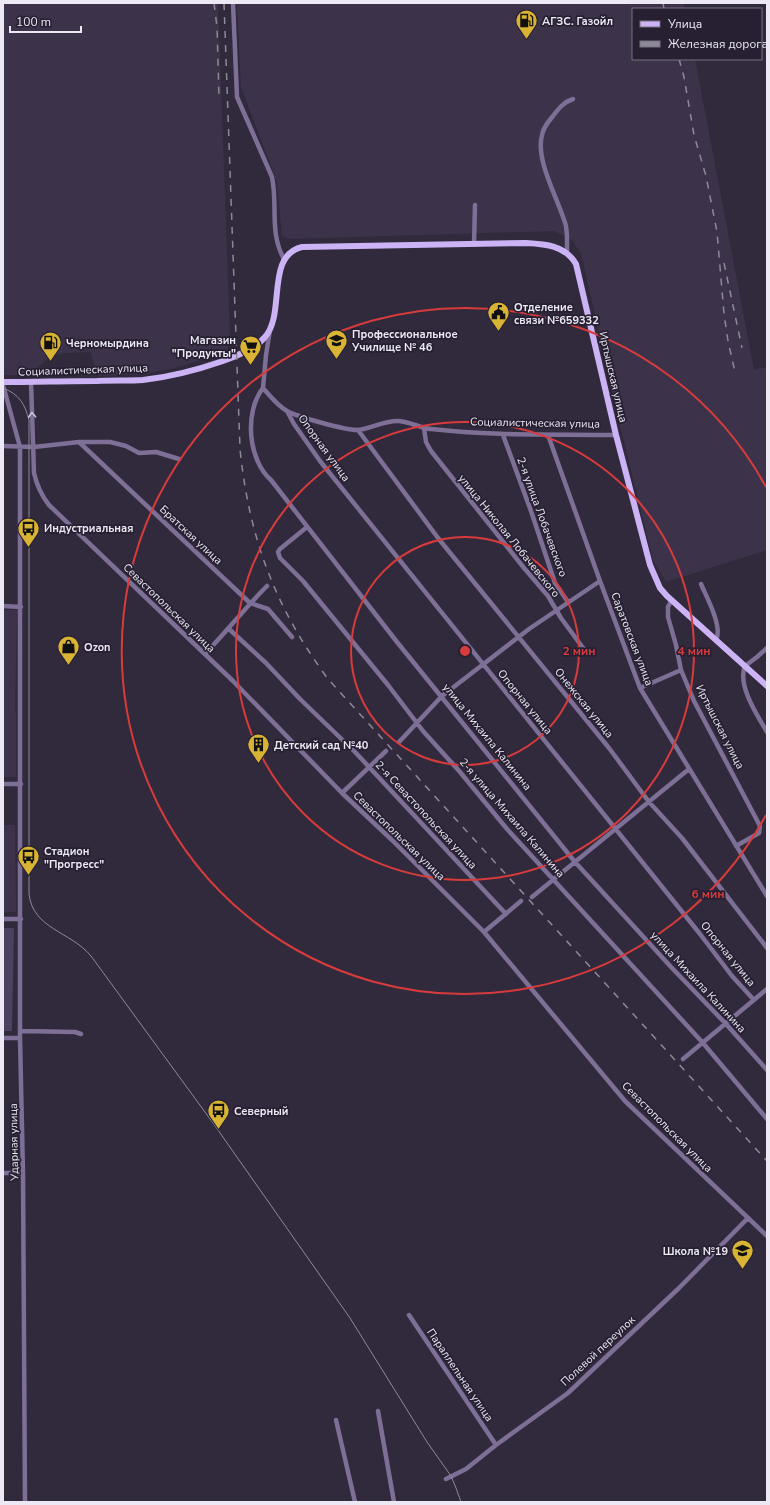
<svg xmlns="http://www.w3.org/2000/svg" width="770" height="1505" font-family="'Nunito Sans',sans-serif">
<rect width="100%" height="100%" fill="#312a3c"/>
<path fill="#3c334a" d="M3,3H218L230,338L227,352L175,368L143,374L99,376L90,352L68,353L51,355L29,375H3Z
M237,3H684L685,9H633V59H695L754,370L767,367V550L666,582L653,560L618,417L581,253L571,239L554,231L289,239L282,236L277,182L241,87Z
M3,610H17L15,710L16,714V777H3Z
M3,825H15L16,912H3Z"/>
<path fill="#4c415e" d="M3,928H14L12,1031H3Z"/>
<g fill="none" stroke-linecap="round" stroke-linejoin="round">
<path stroke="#7e6f97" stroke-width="4.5" d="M233,3L237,97L272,177C278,206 269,232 284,259
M474,244L475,205
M567,253V236L566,226C559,200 535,161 542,135C543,128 548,122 553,116C559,108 564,102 573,99
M270,330L266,355L263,388C270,396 278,406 287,411C298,417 345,430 357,430C371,429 384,420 399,421C410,422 420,428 431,429C493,436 554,434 616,435
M31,382L34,473C37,486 41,495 49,505L233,681L342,793L393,841L484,932L625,1101L767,1236
M3,385L20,447V1038L23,1173L25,1502
M263,388C244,412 248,460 271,480L397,642L575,862L671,967L726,1024L767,1070
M287,411L294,424L320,461L700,934L732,976L754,1000
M424,428L426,442L431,451L524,568L548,596L561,618L586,652
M358,430L438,538L609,748L649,802L682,838L767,948
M503,435L531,511L555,583L568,602
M548,435L600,581L640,688L767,896
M79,442L250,603L268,609L292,637
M3,446L34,447L79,442H110L126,446L139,453L156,452L179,459
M307,527L280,549L278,552L280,558L303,581L388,685L423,731L460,772L507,829L703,1043L767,1119
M701,584C707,598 723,627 716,640
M671,601L668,607V617L676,645L681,670L694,701L760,826L759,833L736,846
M3,606L21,607
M229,629L266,663L300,699L356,753L506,914
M767,648L757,657L745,666C737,685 757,715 767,732
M205,654C226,632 245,608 267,586
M640,688L681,670
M399,742L442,696L529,629L600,581
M3,784H21
M342,793L386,751
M532,897L689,769
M3,919H21
M484,932L521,901
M21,1031L75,1032L81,1034
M3,1038H20
M683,1059L767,989
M3,1173H23
M409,1315L496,1445
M378,1411L394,1502
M336,1420L355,1502
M446,1479L466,1469L496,1445L568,1393L679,1288L748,1218"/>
<path stroke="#ccb3f5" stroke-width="6" d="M3,382C34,382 66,381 97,381C113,380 128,381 143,380C170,377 197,370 223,361C237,356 255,349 265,337C286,313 265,256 302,247L526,243C545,244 565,245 576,264L616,435L650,565L660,588L667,596L767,686"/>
<path stroke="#8e8998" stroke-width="1" d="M3,388C19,394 25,404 29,420V894C33,929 70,931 91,956L213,1123L350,1318L427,1442L451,1476L456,1488L461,1502"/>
<path stroke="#8e8998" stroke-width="1.5" stroke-dasharray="7 7" stroke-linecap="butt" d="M214,3L217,27L219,97
M224,3L240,449C249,538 275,607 328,679L767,1161
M663,3L664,9
M679,59L684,77L694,135L706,176L717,232L724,314L728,341L735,372
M724,263L742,348"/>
</g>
<defs><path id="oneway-chevron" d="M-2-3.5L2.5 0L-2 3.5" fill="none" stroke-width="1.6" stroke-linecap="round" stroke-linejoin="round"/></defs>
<use stroke="#cbc4d8" href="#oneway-chevron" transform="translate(32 415) rotate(-93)"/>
<g fill="none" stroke="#d83b3c" stroke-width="2">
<circle cx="465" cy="651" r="114"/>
<circle cx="465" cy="651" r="229"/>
<path d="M766 815A343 343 0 1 1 766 487"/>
</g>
<defs>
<symbol id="fuel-pin" viewBox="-11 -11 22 30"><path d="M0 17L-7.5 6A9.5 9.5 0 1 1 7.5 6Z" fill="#d9b334" stroke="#272032"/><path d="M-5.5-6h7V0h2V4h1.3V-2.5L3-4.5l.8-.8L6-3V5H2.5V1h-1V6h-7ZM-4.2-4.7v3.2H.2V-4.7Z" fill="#111"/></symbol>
<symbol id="civic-pin" viewBox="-11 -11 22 30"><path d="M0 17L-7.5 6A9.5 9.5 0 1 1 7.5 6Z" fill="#d9b334" stroke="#272032"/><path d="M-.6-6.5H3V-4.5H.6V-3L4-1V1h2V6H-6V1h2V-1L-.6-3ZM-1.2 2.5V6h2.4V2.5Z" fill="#111"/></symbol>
<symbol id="university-pin" viewBox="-11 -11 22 30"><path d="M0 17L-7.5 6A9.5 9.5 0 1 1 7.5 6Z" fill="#d9b334" stroke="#272032"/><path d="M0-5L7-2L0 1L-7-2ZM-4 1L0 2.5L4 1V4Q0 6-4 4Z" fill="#111"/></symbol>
<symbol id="supermarket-pin" viewBox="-11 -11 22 30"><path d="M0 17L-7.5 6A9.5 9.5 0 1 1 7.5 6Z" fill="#d9b334" stroke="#272032"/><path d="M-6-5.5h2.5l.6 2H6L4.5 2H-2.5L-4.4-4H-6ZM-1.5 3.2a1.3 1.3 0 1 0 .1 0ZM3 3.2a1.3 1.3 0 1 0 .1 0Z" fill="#111"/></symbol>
<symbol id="bus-pin" viewBox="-11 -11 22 30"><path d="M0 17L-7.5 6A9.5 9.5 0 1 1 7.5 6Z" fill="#d9b334" stroke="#272032"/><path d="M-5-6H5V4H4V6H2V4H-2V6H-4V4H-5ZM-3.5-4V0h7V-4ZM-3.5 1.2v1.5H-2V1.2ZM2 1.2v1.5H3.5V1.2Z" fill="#111"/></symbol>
<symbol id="shop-pin" viewBox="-11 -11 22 30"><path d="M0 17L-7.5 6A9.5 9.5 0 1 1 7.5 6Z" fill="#d9b334" stroke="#272032"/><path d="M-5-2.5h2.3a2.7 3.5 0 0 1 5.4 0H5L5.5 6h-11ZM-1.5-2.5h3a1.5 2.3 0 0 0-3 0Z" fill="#111"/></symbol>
<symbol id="building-pin" viewBox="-11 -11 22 30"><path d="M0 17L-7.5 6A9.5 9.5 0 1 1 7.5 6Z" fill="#d9b334" stroke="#272032"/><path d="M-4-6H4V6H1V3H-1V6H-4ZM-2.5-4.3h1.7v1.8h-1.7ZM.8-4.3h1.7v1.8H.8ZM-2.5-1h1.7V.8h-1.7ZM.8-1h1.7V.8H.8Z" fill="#111"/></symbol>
<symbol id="school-pin" viewBox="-11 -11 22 30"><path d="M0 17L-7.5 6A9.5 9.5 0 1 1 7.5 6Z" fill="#d9b334" stroke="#272032"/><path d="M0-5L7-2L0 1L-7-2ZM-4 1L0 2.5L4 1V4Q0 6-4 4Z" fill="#111"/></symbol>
</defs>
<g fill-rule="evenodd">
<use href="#fuel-pin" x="514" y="8" width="25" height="34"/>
<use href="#civic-pin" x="486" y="300" width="25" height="34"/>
<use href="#university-pin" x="324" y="328" width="25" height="34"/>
<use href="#fuel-pin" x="38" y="330" width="25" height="34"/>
<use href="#supermarket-pin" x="238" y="334" width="25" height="34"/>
<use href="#bus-pin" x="16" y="516" width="25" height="34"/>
<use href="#shop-pin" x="56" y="634" width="25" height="34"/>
<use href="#building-pin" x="246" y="732" width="25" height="34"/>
<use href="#bus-pin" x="16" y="844" width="25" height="34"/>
<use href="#bus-pin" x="206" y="1098" width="25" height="34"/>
<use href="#school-pin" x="730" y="1238" width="25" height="34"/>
</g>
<g text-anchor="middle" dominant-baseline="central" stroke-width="3.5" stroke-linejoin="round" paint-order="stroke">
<g font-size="11" font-weight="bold" fill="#ece8f4" stroke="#272032" text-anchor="start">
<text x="542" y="21">АГЗС. Газойл</text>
<text x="514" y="307">Отделение<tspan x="514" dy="13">связи №659332</tspan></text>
<text x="352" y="334">Профессиональное<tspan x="352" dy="13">Училище № 46</tspan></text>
<text x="236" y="340" text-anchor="end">Магазин<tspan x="236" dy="13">"Продукты"</tspan></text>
<text x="66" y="343">Черномырдина</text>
<text x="44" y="528">Индустриальная</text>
<text x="84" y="647">Ozon</text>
<text x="274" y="745">Детский сад №40</text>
<text x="44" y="851">Стадион<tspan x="44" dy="13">"Прогресс"</tspan></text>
<text x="234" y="1111">Северный</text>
<text x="728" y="1251" text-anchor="end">Школа №19</text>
</g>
<g font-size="11" fill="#ece8f4" stroke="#272032">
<text transform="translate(83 370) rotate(-2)">Социалистическая улица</text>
<text transform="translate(613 377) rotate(77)">Иртышская улица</text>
<text transform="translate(535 423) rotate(1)">Социалистическая улица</text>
<text transform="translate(324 448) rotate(54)">Опорная улица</text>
<text transform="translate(542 517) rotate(70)">2-я улица Лобачевского</text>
<text transform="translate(191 535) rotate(43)">Братская улица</text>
<text transform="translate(509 536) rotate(51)">улица Николая Лобачевского</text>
<text transform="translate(169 608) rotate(44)">Севастопольская улица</text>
<text transform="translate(632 639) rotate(69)">Саратовская улица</text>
<text transform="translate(525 702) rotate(51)">Опорная улица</text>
<text transform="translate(584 703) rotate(51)">Онежская улица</text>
<text transform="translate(720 727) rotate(63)">Иртышская улица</text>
<text transform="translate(487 737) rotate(51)">улица Михаила Калинина</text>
<text transform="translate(426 815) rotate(47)">2-я Севастопольская улица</text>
<text transform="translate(512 818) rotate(49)">2-я улица Михаила Калинина</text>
<text transform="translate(399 836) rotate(44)">Севастопольская улица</text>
<text transform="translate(728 954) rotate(51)">Опорная улица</text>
<text transform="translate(698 982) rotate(47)">улица Михаила Калинина</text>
<text transform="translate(667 1127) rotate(45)">Севастопольская улица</text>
<text transform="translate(14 1142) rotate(-91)">Ударная улица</text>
<text transform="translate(598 1351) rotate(-43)">Полевой переулок</text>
<text transform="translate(460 1375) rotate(56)">Параллельная улица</text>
</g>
</g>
<circle cx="465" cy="651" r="6" fill="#d83b3c" stroke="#272032" stroke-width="2"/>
<g font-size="12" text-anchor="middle" font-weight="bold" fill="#d83b3c" stroke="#272032" stroke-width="3.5" stroke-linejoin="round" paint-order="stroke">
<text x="579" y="655">2 мин</text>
<text x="694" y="655">4 мин</text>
<text x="708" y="898">6 мин</text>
</g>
<rect width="770" height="1505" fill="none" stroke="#ece8f4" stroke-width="8"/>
<rect x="632" y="8" width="130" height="52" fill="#272032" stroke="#767080"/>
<rect x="640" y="21" width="20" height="6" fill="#ccb3f5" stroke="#767080"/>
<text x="668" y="28" font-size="12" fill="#ece8f4">Улица</text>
<rect x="640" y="41" width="20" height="6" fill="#8e8998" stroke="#767080"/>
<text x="668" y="48" font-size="12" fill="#ece8f4">Железная дорога</text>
<path d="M10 26v6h71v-6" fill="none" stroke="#ece8f4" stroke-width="2"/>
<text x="16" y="26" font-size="12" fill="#ece8f4" stroke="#272032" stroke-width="3" paint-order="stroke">100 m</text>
</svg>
